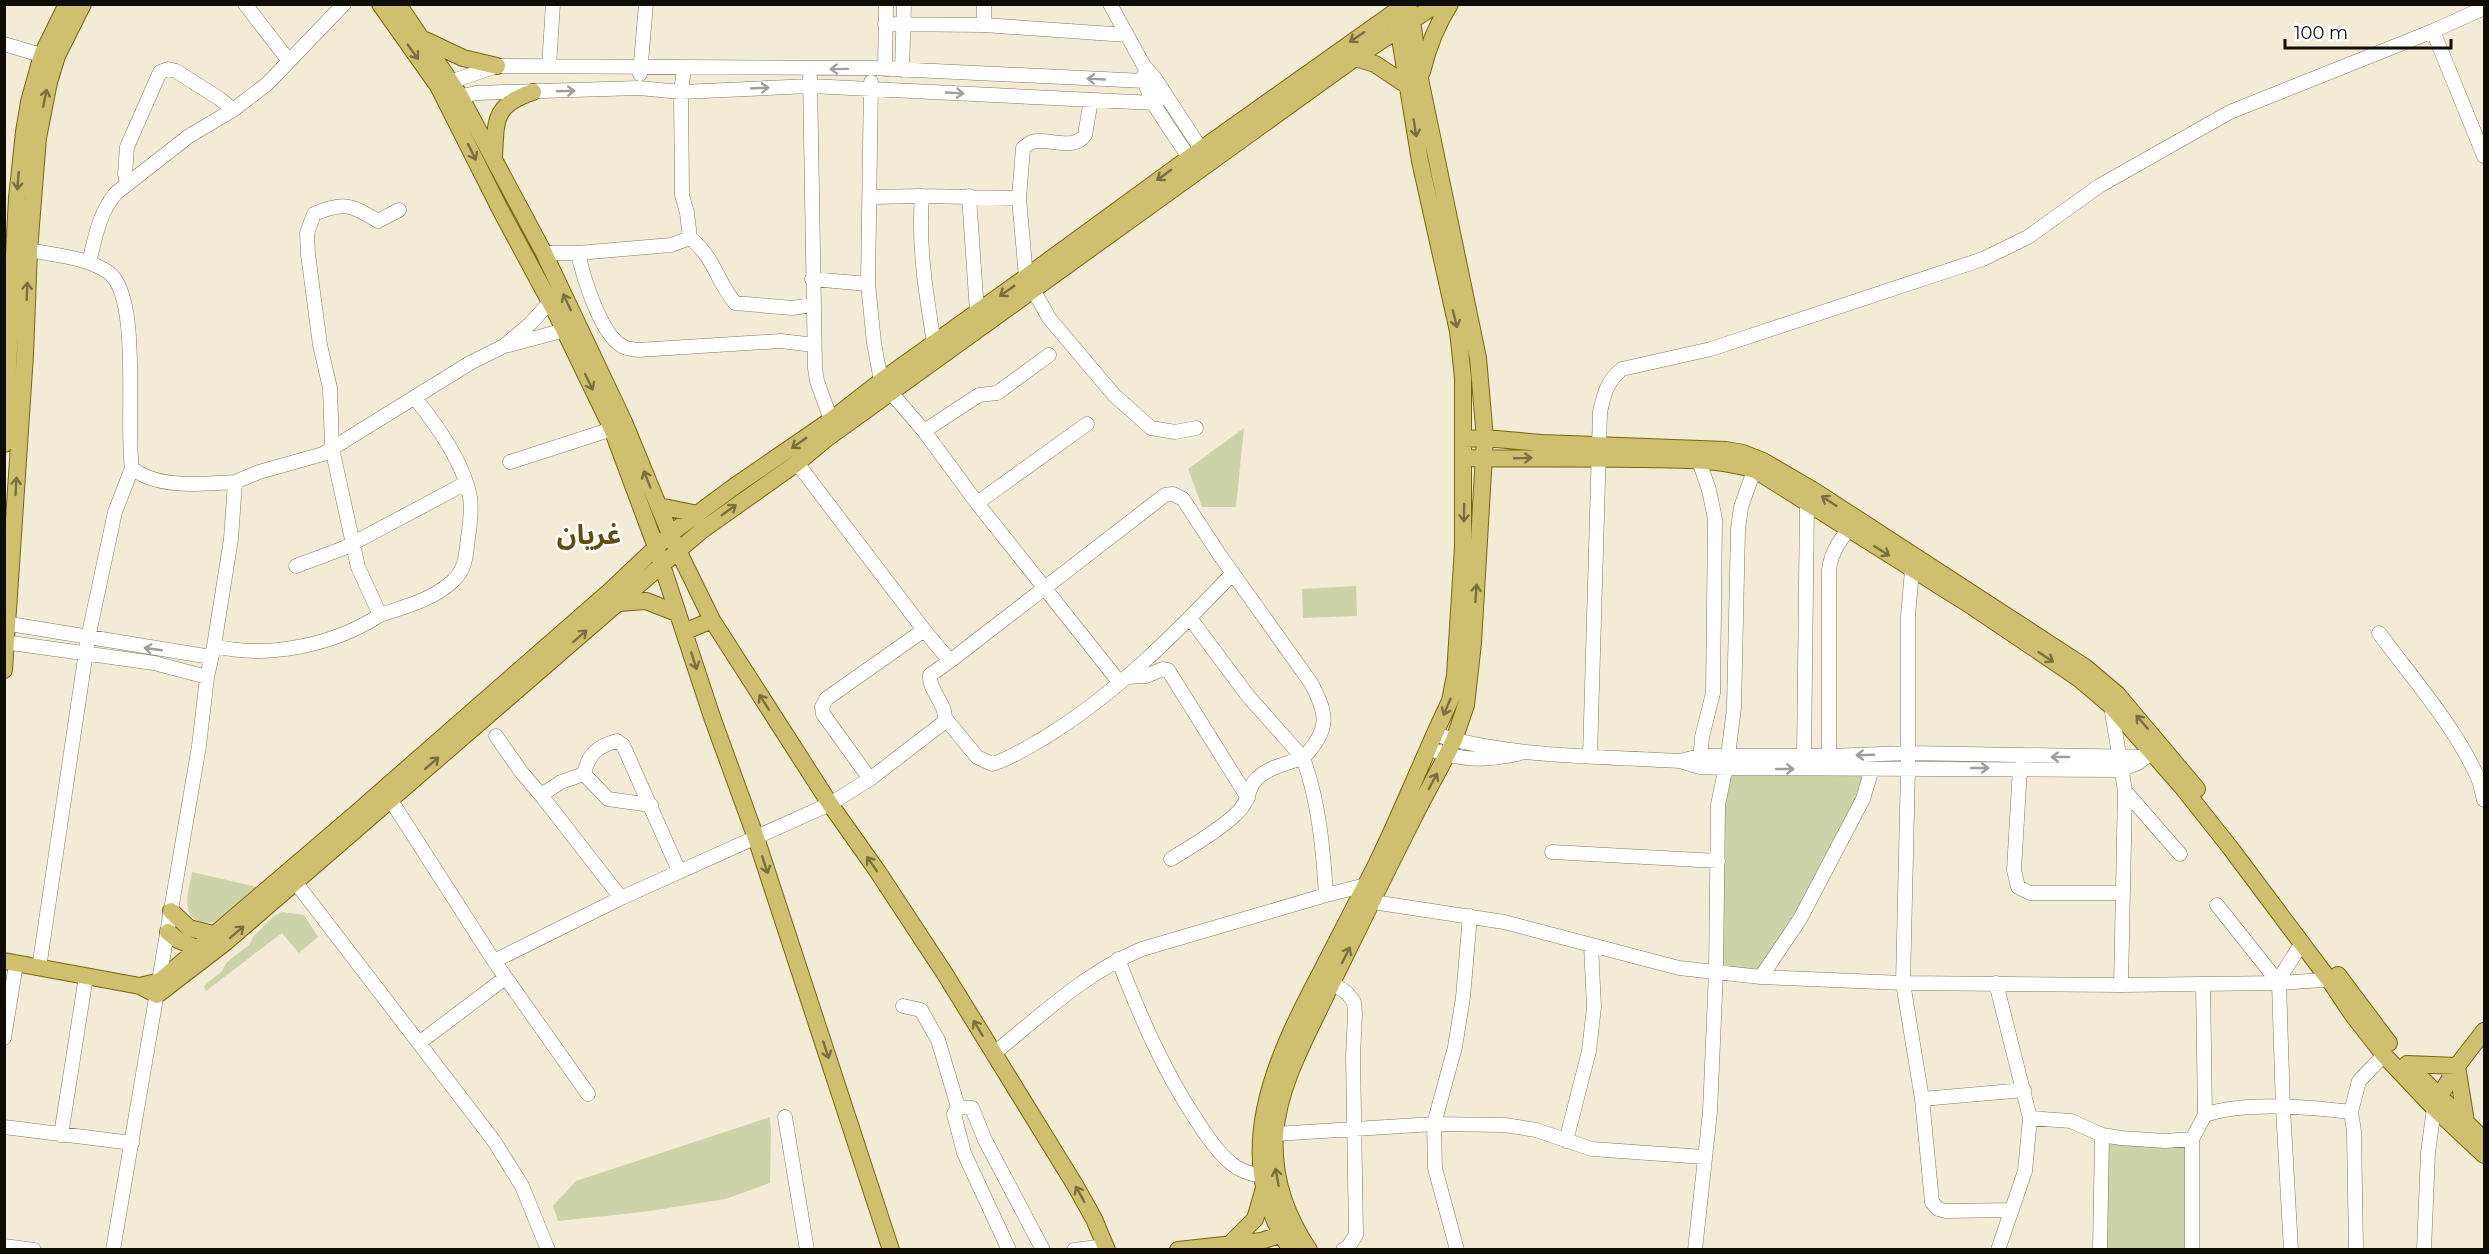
<svg xmlns="http://www.w3.org/2000/svg" width="2489" height="1254" font-family="Montserrat,'Noto Sans Arabic',sans-serif">
<rect width="100%" height="100%" fill="#f4ebd7"/>
<path fill="#cdd3a8" d="M1244,428L1236,507H1202L1188,469Z
M1356,586L1357,616L1303,618L1302,589Z
M1727,769L1871,770L1863,798L1760,975L1717,971L1719,860Z
M192,872L257,887C245,897 230,914 216,921C212,923 206,923 202,922C179,918 189,888 192,872Z
M282,912L304,915L318,937L299,953L282,933L206,991L204,986L222,971L227,962L249,945L254,936L274,916Z
M770,1117L771,1131L770,1183L725,1199L643,1212L558,1221L553,1206L576,1181Z
M2105,1140L2188,1143V1249L2102,1250Z"/>
<g fill="none" stroke-linecap="round" stroke-linejoin="round">
<defs>
<path id="minor" d="M245,4L289,61
M984,4V25L1127,35
M1110,4L1144,66L1154,77L1201,149
M885,24L984,25
M2433,31L2484,156
M4,44L51,58
M549,66L553,4
M684,68L681,92L682,195L687,213L690,238L671,245L578,253C583,276 601,337 624,347C627,349 633,349 638,350L781,341L814,345
M885,69L886,4
M902,70L904,4
M640,74L646,4
M1144,75C1145,99 1176,136 1189,158
M810,77L815,368L817,381L831,420
M871,82L868,284L874,343L881,381L924,431L977,503L1120,683
M441,85L497,66L872,68L1145,81L1154,77
M453,98L476,93L505,92L639,88L681,92L810,86L1155,103L1165,95
M1091,100L1085,135C1073,152 1048,137 1032,142C1029,143 1026,146 1023,148L1019,198L1026,277L1049,318L1114,395L1151,428L1175,432L1196,428
M127,183L125,174L127,147L160,72L168,69L176,71L220,99L233,110
M922,196C918,246 926,294 934,343
M969,196L977,312
M870,197L922,196L1019,198
M399,210L378,221C351,205 345,201 314,214L307,233L308,254L320,345L330,388L332,448L358,567L380,615C406,606 433,600 454,580C466,568 466,554 468,538C470,525 472,510 470,497C464,464 436,424 415,398
M690,238C715,258 716,280 735,303L792,308L812,305
M29,250C54,255 86,257 108,272C142,295 125,426 132,468C157,489 203,484 235,482
M544,253H578
M89,263C95,238 99,213 116,193L189,136L233,110L267,84L344,4
M812,279L868,284
M509,345L565,330
M924,431L979,395L997,393L1049,355
M1699,461L1709,490L1715,519L1713,693L1702,737L1700,764
M510,462L612,429
M797,463L924,630L950,661L1165,495L1173,494L1183,499L1219,554L1311,683C1328,715 1330,730 1303,758L1248,696L1190,618
M977,503L1087,424
M1915,563L1912,570L1908,616V768L1903,983L1922,1099L1932,1202L1938,1209L1946,1211L2012,1210
M296,566L344,548L466,483
M4,623L211,657
M2379,633C2413,679 2454,725 2478,778C2481,785 2482,793 2484,800
M4,642L154,663L207,677
M214,646C268,659 334,645 380,615
M1127,677L1146,676L1163,669L1168,670L1248,798
M2111,706L2125,791L2121,985
M945,718L977,757L992,764C1010,759 1028,747 1044,738C1116,694 1176,633 1233,573
M1434,734C1511,758 1600,756 1680,761L1700,767L1726,768L2120,770L2138,763L2158,748
M496,736L522,773L541,795L561,782L584,774C588,755 597,746 617,741L623,745L679,871
M1428,748C1461,761 1483,761 1518,754
M1590,756L1600,412C1604,394 1607,381 1622,369L1711,349L1983,259L2028,237L2099,186L2230,112L2433,31L2484,8
M1804,756L1807,503
M1829,756V570C1831,551 1842,537 1854,523
M1680,761L1700,756H1829L1908,753L2144,757
M2020,768L2014,870L2018,887L2030,893H2123
M584,774L608,799L651,805
M870,779L823,714L822,707L826,699L924,630
M2125,791L2180,854
M541,795L621,898
M390,799L494,961L588,1094
M1552,852L1718,861
M1171,859C1193,845 1217,832 1236,814C1248,804 1247,792 1254,782C1264,768 1288,763 1303,758C1319,802 1323,848 1326,895
M290,875L494,1141L522,1186L548,1250
M1373,902L1504,922L1679,968L1761,977L1903,983L2121,985L2279,983L2338,979
M2217,905L2279,983
M1118,959C1140,1016 1163,1070 1197,1121C1207,1136 1218,1153 1232,1164C1240,1171 1251,1174 1261,1176
M494,961L621,898L830,804L870,779L943,723C951,707 928,692 930,675L950,661
M39,968L88,638L115,512L132,468
M1761,977L1800,919L1863,799L1872,769
M1333,983L1347,993L1354,1002L1355,1014L1353,1056L1356,1235L1348,1247L1343,1250
M1996,983L2030,1118L2025,1171L1998,1250
M903,1006L921,1010L938,1040L958,1107L954,1114L964,1153L1009,1250
M4,1038L16,964
M419,1043L505,978
M993,1054C1039,1017 1086,972 1142,949L1326,895L1366,885
M1922,1099L2024,1090
M958,1107L972,1108L985,1140L1043,1250
M2205,1115C2244,1101 2309,1107 2351,1112
M785,1117L807,1250
M2030,1118L2071,1121L2102,1135L2121,1138L2165,1141L2192,1139
M4,1127L132,1143
M1275,1134L1434,1124L1505,1125L1536,1130L1592,1149L1704,1157
M61,1135L86,976
M1566,1141L1589,1051L1594,1007L1591,945
M4,1246L34,1250
M113,1250L199,746L207,677L214,646L231,539L235,482L259,472L323,454L470,363L504,346L530,324L550,302
M1074,1250L1106,1246
M1457,1250L1435,1168L1434,1124L1455,1047L1463,997L1470,916
M1695,1250L1710,1112L1716,972L1718,805L1728,756L1734,708L1738,529L1741,507L1757,462
M2100,1250L2102,1135
M2192,1250V1139L2205,1115L2203,984
M2291,1250L2283,1108L2279,983L2284,971L2302,943
M2356,1250L2354,1131L2351,1112L2359,1081L2384,1055
M2424,1250L2428,1153L2434,1108"/>
<path id="major" d="M380,4L438,86L501,211L557,315L612,429L656,547L712,717L756,838L891,1250
M398,4L460,96L544,253L624,422L670,534L712,620L830,804L878,872L945,974L1075,1185L1094,1219L1107,1250
M425,40L463,58L497,66
M1355,58L1375,64L1408,86
M1422,72C1428,47 1436,26 1450,4
M494,158C496,120 493,105 533,92
M1464,439L1485,438L1542,443L1726,450L1743,453L1763,461L1816,492L2085,667L2117,694L2197,789
M4,444L17,198L24,132L29,102L42,55L67,4
M1465,458C1525,459 1585,458 1645,459C1682,460 1719,459 1755,470L1973,607L2078,678L2111,706L2183,788L2232,850L2330,981L2352,1014L2384,1055L2434,1108L2484,1155
M659,506L698,514
M619,603L646,601L677,613
M684,632L712,620
M4,670L25,355L29,250L38,138L49,82L57,56L83,4
M171,911L189,928L213,934
M168,932L178,940L206,952
M4,961L140,986L157,995L226,942L701,531L797,463L826,439L1355,58L1437,4
M2338,975L2389,1043
M140,986L160,981L354,815L610,591L670,534L735,486L831,420L881,381L1026,277L1189,158L1406,4
M2407,1064L2457,1066L2466,1122
M2418,1075L2484,1140
M2435,1105L2457,1066L2484,1031
M1230,1244L1255,1219L1264,1188
M1178,1250L1261,1241L1289,1232
M1291,1250C1228,1157 1275,1059 1321,972C1339,937 1357,902 1375,867C1402,812 1424,755 1450,701L1455,675L1463,547V378L1458,331L1420,161L1397,20
M1309,1250C1285,1214 1272,1177 1275,1134C1279,1084 1306,1038 1327,993C1355,936 1383,878 1412,821C1425,794 1441,768 1454,740L1466,705L1473,643L1485,438L1478,358L1420,79L1411,12"/>
</defs>
<use href="#minor" stroke="#817966" stroke-width="15"/>
<use href="#major" stroke="#77660c" stroke-width="18"/>
<use href="#minor" stroke="#fff" stroke-width="14"/>
<use href="#major" stroke="#cfc070" stroke-width="16"/>
</g>
<defs><path id="oneway-shaft" d="M-6 0H5M1.5-3L5.5 0L1.5 3" fill="none" stroke-width="1.6" stroke-linecap="round" stroke-linejoin="round" transform="scale(1.5)"/></defs>
<g stroke="#796f40">
<use href="#oneway-shaft" transform="translate(1357 37) rotate(146)"/>
<use href="#oneway-shaft" transform="translate(413 52) rotate(54)"/>
<use href="#oneway-shaft" transform="translate(45 98) rotate(-78)"/>
<use href="#oneway-shaft" transform="translate(1415 128) rotate(81)"/>
<use href="#oneway-shaft" transform="translate(472 152) rotate(64)"/>
<use href="#oneway-shaft" transform="translate(1164 175) rotate(144)"/>
<use href="#oneway-shaft" transform="translate(18 181) rotate(95)"/>
<use href="#oneway-shaft" transform="translate(27 291) rotate(-88)"/>
<use href="#oneway-shaft" transform="translate(1007 291) rotate(145)"/>
<use href="#oneway-shaft" transform="translate(567 302) rotate(-115)"/>
<use href="#oneway-shaft" transform="translate(1455 319) rotate(76)"/>
<use href="#oneway-shaft" transform="translate(589 382) rotate(64)"/>
<use href="#oneway-shaft" transform="translate(799 443) rotate(145)"/>
<use href="#oneway-shaft" transform="translate(1523 458) rotate(-2)"/>
<use href="#oneway-shaft" transform="translate(647 479) rotate(-112)"/>
<use href="#oneway-shaft" transform="translate(16 486) rotate(-87)"/>
<use href="#oneway-shaft" transform="translate(1829 501) rotate(-147)"/>
<use href="#oneway-shaft" transform="translate(729 510) rotate(-36)"/>
<use href="#oneway-shaft" transform="translate(1464 513) rotate(91)"/>
<use href="#oneway-shaft" transform="translate(1882 551) rotate(32)"/>
<use href="#oneway-shaft" transform="translate(1476 593) rotate(-86)"/>
<use href="#oneway-shaft" transform="translate(580 636) rotate(-41)"/>
<use href="#oneway-shaft" transform="translate(2046 657) rotate(34)"/>
<use href="#oneway-shaft" transform="translate(694 661) rotate(72)"/>
<use href="#oneway-shaft" transform="translate(764 702) rotate(-123)"/>
<use href="#oneway-shaft" transform="translate(1447 707) rotate(113)"/>
<use href="#oneway-shaft" transform="translate(2142 722) rotate(-131)"/>
<use href="#oneway-shaft" transform="translate(432 763) rotate(-41)"/>
<use href="#oneway-shaft" transform="translate(1433 781) rotate(-62)"/>
<use href="#oneway-shaft" transform="translate(872 864) rotate(-125)"/>
<use href="#oneway-shaft" transform="translate(765 865) rotate(72)"/>
<use href="#oneway-shaft" transform="translate(237 932) rotate(-41)"/>
<use href="#oneway-shaft" transform="translate(1346 955) rotate(-64)"/>
<use href="#oneway-shaft" transform="translate(978 1028) rotate(-121)"/>
<use href="#oneway-shaft" transform="translate(826 1050) rotate(72)"/>
<use href="#oneway-shaft" transform="translate(1277 1177) rotate(-101)"/>
<use href="#oneway-shaft" transform="translate(1080 1194) rotate(-119)"/>
</g>
<g stroke="#9f9e9b">
<use href="#oneway-shaft" transform="translate(839 69) rotate(179)"/>
<use href="#oneway-shaft" transform="translate(1096 79) rotate(-177)"/>
<use href="#oneway-shaft" transform="translate(760 88) rotate(-3)"/>
<use href="#oneway-shaft" transform="translate(566 91) rotate(-2)"/>
<use href="#oneway-shaft" transform="translate(955 93) rotate(3)"/>
<use href="#oneway-shaft" transform="translate(153 649) rotate(-172)"/>
<use href="#oneway-shaft" transform="translate(1865 755) rotate(178)"/>
<use href="#oneway-shaft" transform="translate(2060 757) rotate(-180)"/>
<use href="#oneway-shaft" transform="translate(1980 768)"/>
<use href="#oneway-shaft" transform="translate(1785 769)"/>
</g>
<g text-anchor="middle" dominant-baseline="central" stroke-width="5" stroke-linejoin="round" paint-order="stroke">
<g font-size="27" font-weight="bold" fill="#604d10" stroke="#fff">
<text x="589" y="534">غريان</text>
</g>
</g>
<rect width="2489" height="1254" fill="none" stroke="#0f0c06" stroke-width="12"/>
<path d="M2285 39v9h166v-9" fill="none" stroke="#0f0c06" stroke-width="3"/>
<text x="2294" y="39" font-size="18" fill="#0f0c06" stroke="#ffffff" stroke-width="4.5" paint-order="stroke">100 m</text>
</svg>
